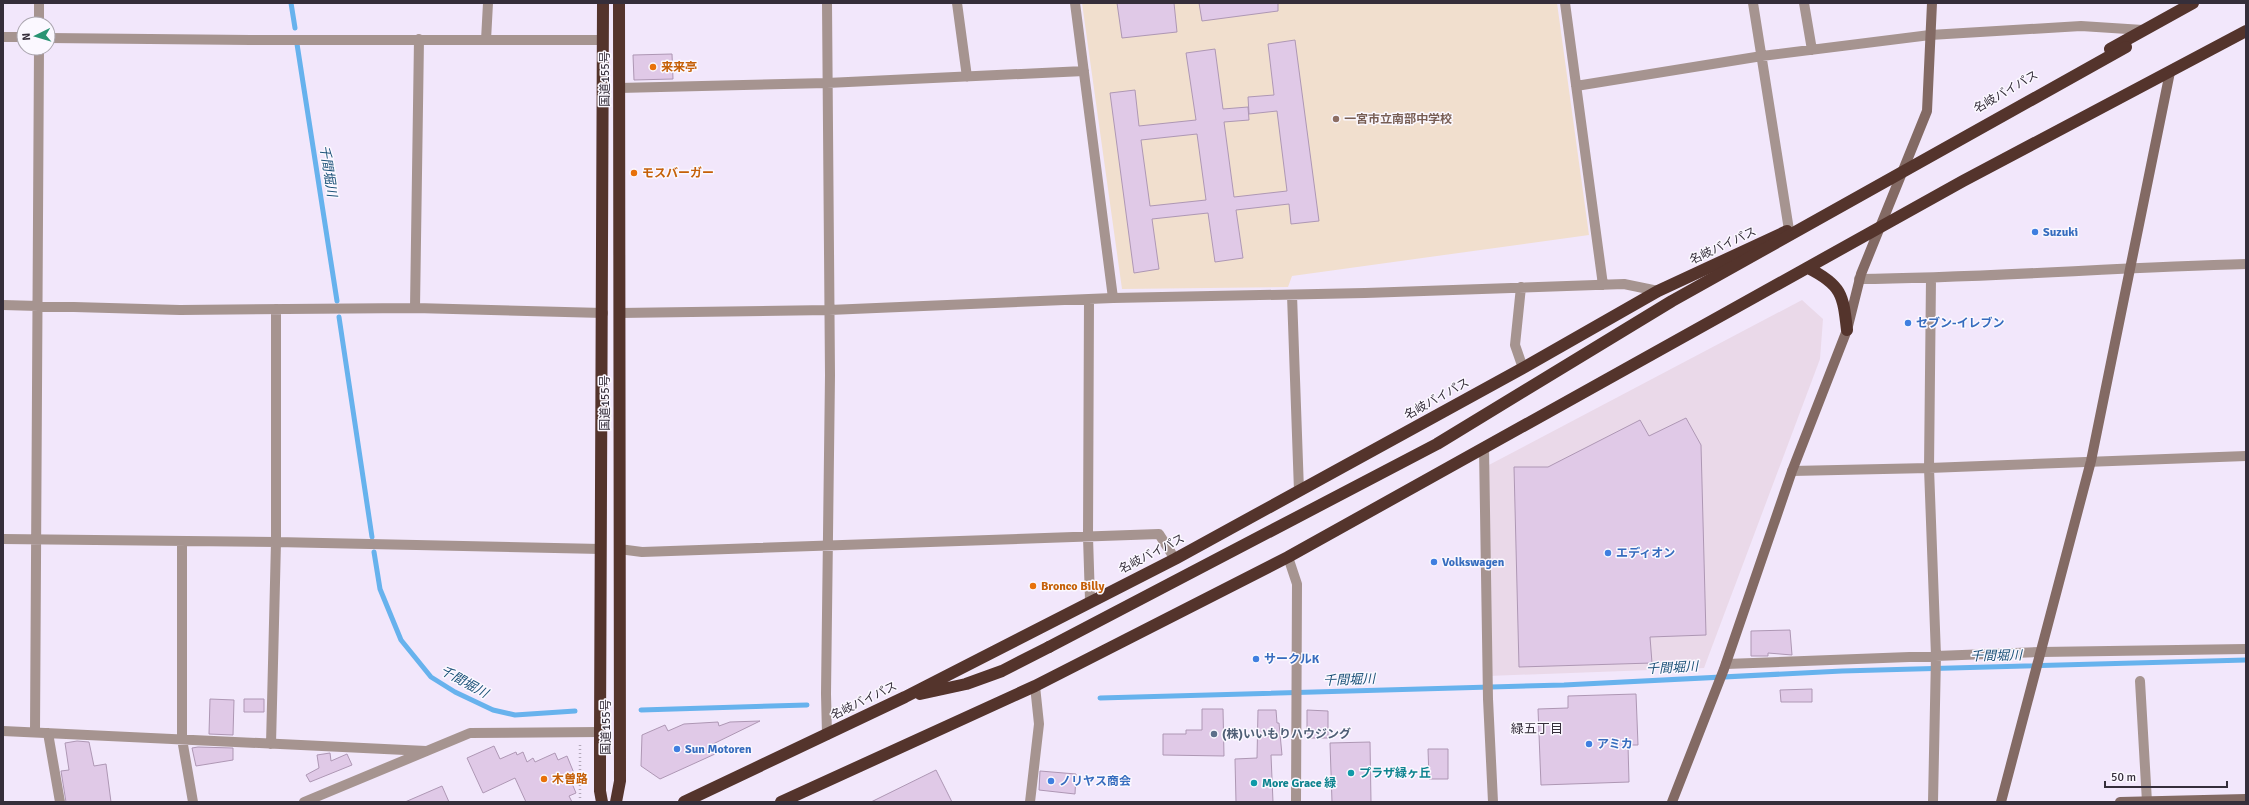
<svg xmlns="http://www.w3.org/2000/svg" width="2249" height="805" font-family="Signika,'Noto Sans JP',sans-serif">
<rect width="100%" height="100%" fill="#f2e7fb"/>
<path fill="#ead9e9" d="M1802,300L1823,319L1820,359L1704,668L1488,676L1485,467Z"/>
<path fill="#f1dfce" d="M1082,3H1557L1589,235L1292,276L1288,287L1122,289Z"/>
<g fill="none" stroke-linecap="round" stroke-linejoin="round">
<path stroke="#67b2ed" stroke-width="5" d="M291,3L295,28
M297,44L337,301
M339,317L372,537
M374,552L380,589L401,640L431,677L455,692L493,710L515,715L575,711
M1100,698L1564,685L1842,671L2246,660
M641,710L807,705"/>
</g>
<path fill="#e0c9e7" stroke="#ae97b4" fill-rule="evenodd" d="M1117,3H1174L1177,32L1122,38Z
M1199,3H1278V11L1202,21Z
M1295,40L1319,221L1291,224L1289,204L1236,210L1243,258L1215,262L1208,213L1152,219L1159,269L1134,273L1110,93L1135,90L1139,126L1196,120L1186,53L1215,49L1223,109L1248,107L1249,120L1224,122L1234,197L1287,191L1277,111L1249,114L1248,97L1274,95L1268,44ZM1197,134L1206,200L1150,206L1141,140Z
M672,54L673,79L634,80L633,55Z
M1686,418L1701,445L1706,635L1650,637L1652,663L1519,667L1514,467H1548L1640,420L1649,436Z
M1790,630L1792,655L1768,653V656H1751V631Z
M1812,689V702H1781L1780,690Z
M1636,694L1638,745H1628L1629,782L1541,785L1538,709L1568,708V696Z
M210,699L234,700L233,735L209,734Z
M244,699H264V712H244Z
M1202,709H1223L1224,756L1163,755V734H1186V730H1202Z
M1258,710H1276L1277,723H1279L1282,755H1271L1273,802H1236L1235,759L1257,758Z
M1307,710L1328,711V738H1307Z
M760,721L711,745L715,754L660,779L641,766L642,735L665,725L668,731L684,724L718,722L719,726L730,722Z
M77,741L89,742L94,766L106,764L111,802H66L61,771L69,770L65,743Z
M1370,742L1371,802H1332L1330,743Z
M494,746L500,759L516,752L517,755L523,752L527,762L533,758L535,762L555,753L558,760L567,756L576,778L571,781L576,793L569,796L572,802H526L515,778L483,793L467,758Z
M198,747L233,748V760L196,766L192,748Z
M1428,749H1448V779H1429Z
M330,753L331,761L347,754L352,765L310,782L306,775L319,768L317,755Z
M936,770L952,802H871Z
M1040,771L1076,774L1075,794L1039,790Z
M442,786L449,802H405Z"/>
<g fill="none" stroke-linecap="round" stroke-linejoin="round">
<path stroke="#b3a9ba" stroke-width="2.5" stroke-dasharray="1 3" stroke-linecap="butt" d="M580,802V745"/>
<path stroke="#a69490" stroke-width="10" d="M827,3L830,375L826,694L827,735
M957,3L967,77
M1075,3L1113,298
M1565,3L1603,285
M1753,3L1789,230
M1804,3L1812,50
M39,24V3
M3,37H24
M48,38L251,40H603
M486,40L488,3
M1576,86L1762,56L1930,35L2081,26L2143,30
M619,88L827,83L1084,71
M1931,278L1929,468L1936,656L1933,802
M1859,279C1988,278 2117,267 2246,264
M1521,287L1515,345L1523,368
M1292,295L1299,491
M1089,299L1088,537L1090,600
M3,305L180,310L415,308L603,313
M415,308L419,39
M619,313L829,310L1113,298L1365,293L1624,284L1658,291
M1484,448L1488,699L1493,802
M1792,471L1929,468L2246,456
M3,539L276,542L601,549
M182,542V739L193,802
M619,549L642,552L1159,534L1175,559
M1288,557L1297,584L1296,802
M1726,664L2041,652L2246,649
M2140,681L2147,802
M3,731L426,751
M35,732C38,504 36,276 39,48
M48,733L60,802
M271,744L276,542V309
M304,802L470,733L600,732
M1030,802L1039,724L1035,686"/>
<path stroke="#836a64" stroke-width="10" d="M1672,802L1724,669L1792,471L1847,330L1861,274L1927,111L1932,3
M2001,802L2091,461L2170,72
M2120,802L2246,799"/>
<path stroke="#54342c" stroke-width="12" d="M2110,49L2193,3
M1808,268C1842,285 1843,295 1847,330
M920,694L966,684L1002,671L1049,647
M602,802L600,791V732L603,3
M616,802L620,781L619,3
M684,802L905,697L1175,559L1523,368L1658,291L1787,231
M781,802L1035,686L1288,557L1963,181L2246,31"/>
<path stroke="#54342c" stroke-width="12" d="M1049,647L1437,444L1672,301L2126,47"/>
</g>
<g fill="#e8710a" stroke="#fbf8ff" stroke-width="1.5">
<circle cx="653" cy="67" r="4"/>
<circle cx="634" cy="173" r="4"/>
<circle cx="1033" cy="586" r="4"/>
<circle cx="544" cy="779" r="4"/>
</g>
<circle fill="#8d6e63" stroke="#fbf8ff" stroke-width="1.5" cx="1336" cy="119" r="4"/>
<g fill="#3f7fe0" stroke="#fbf8ff" stroke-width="1.5">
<circle cx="2035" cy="232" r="4"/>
<circle cx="1908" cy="323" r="4"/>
<circle cx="1608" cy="553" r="4"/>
<circle cx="1434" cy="562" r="4"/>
<circle cx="1256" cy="659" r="4"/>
<circle cx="1589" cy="744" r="4"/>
<circle cx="677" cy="749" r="4"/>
<circle cx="1051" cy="781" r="4"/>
</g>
<circle fill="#5c6f8a" stroke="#fbf8ff" stroke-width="1.5" cx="1214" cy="734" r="4"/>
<g fill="#0f9aa8" stroke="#fbf8ff" stroke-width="1.5">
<circle cx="1351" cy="773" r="4"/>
<circle cx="1254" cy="783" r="4"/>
</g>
<g text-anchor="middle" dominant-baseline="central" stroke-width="3" stroke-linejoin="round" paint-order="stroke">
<g font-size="12" font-weight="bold" fill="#c56008" stroke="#fbf8ff" text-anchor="start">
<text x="661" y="67">来来亭</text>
<text x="642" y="173">モスバーガー</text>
<text x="1041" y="586">Bronco Billy</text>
<text x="552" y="779">木曽路</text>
</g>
<g font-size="12" fill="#352e3a" stroke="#fbf8ff">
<text transform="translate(605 79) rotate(-90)">国道155号</text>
<text transform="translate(2006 92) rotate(-30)">名岐バイパス</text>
<text transform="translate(1723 246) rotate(-25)">名岐バイパス</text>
<text transform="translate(1437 399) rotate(-29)">名岐バイパス</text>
<text transform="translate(605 403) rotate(-90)">国道155号</text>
<text transform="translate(1152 554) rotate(-27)">名岐バイパス</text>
<text transform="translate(864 701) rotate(-26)">名岐バイパス</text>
<text transform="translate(606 727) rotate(-90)">国道155号</text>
</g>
<g font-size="12" font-weight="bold" fill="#785e54" stroke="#fbf8ff" text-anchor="start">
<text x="1344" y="119">一宮市立南部中学校</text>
</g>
<g font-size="12" font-weight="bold" fill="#366cbe" stroke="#fbf8ff" text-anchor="start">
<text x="2043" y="232">Suzuki</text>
<text x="1916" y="323">セブン-イレブン</text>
<text x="1616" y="553">エディオン</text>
<text x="1442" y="562">Volkswagen</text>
<text x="1264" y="659">サークルK</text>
<text x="1597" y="744">アミカ</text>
<text x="685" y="749">Sun Motoren</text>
<text x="1059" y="781">ノリヤス商会</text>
</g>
<g font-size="12" font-weight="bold" fill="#4e5e75" stroke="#fbf8ff" text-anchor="start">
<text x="1222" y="734">(株)いいもりハウジング</text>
</g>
<g font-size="12" font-weight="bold" fill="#0d838f" stroke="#fbf8ff" text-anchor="start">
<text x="1359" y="773">プラザ緑ヶ丘</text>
<text x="1262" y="783">More Grace 緑</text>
</g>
<g font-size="13" font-style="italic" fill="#1b5178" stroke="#fbf8ff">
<text transform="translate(328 171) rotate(81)">千間堀川</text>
<text transform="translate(1996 656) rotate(-1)">千間堀川</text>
<text transform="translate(1672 668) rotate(-3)">千間堀川</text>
<text transform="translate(1349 680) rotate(-2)">千間堀川</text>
<text transform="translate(464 682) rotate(29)">千間堀川</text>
</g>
<g font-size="13" fill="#352e3a" stroke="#fbf8ff">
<text x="1537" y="729">緑五丁目</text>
</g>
</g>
<rect width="2249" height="805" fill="none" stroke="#352e3a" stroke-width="8"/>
<g transform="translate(36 36) rotate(265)"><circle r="19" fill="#fbf8ff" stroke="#aca7b0"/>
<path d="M0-3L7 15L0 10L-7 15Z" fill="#299473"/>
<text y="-6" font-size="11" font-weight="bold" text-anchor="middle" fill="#352e3a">N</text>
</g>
<path d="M2105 781v6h122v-6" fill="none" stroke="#352e3a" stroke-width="2"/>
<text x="2111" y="781" font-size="12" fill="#352e3a" stroke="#fbf8ff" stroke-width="3" paint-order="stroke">50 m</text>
</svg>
